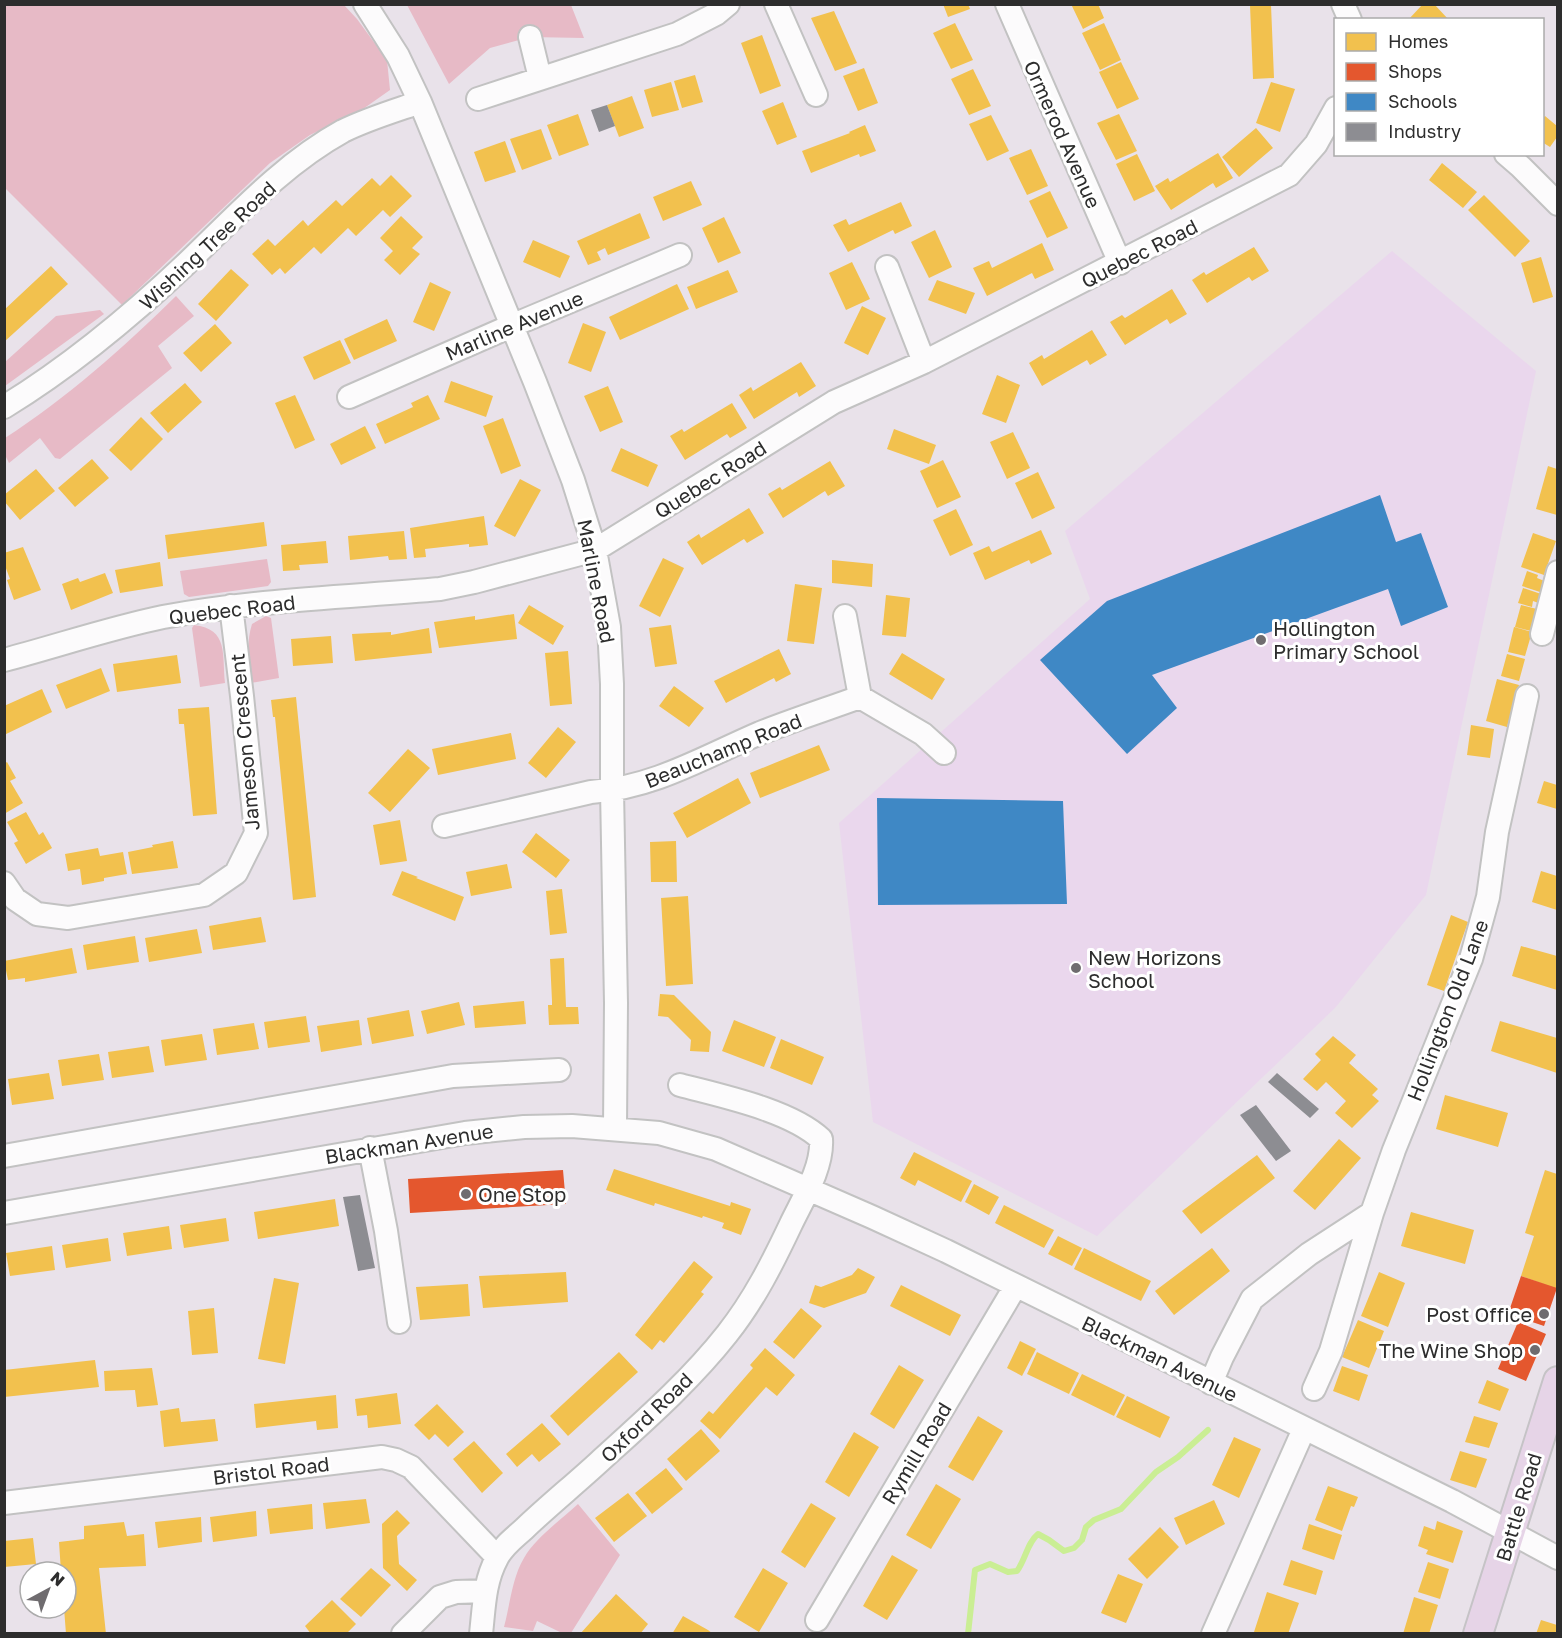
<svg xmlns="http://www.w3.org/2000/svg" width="1562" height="1638" font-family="'Golos Text',sans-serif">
<rect width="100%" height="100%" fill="#e9e2ea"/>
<path fill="#ead7ed" d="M1392,251L1536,371L1426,895L1335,1008L1097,1236L873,1122L839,823L1090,599L1065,531Z"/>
<path fill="#e7bac6" d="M4,5H344L357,19L387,60L390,90L363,109L310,135L270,163L122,305L5,188Z
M407,5H571L584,38L530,37L490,48L449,84Z
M176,296L194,316L158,346L172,368L60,459L55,458L40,438L9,463L5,455V438C67,398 123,348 176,296Z
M100,310L104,314L5,386V362L56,316Z
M267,559L271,582L268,586L189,597L184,594L180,571Z
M266,616L271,618L279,678L251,683C249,662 246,643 252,624Z
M194,625C229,629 222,655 225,683L200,687L192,628Z
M578,1504L620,1555L571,1633H562L537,1621L533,1631L504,1627C510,1605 512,1578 524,1558C536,1537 561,1520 578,1504Z"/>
<path fill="#f2c14e" d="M943,4H968L970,9L948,17Z
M1071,4H1098L1104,18L1083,29Z
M1423,4H1434L1449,20H1408Z
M1250,5H1271L1274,78L1253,79Z
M834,11L857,63L835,71L811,18Z
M955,23L973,60L951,69L933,33Z
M1104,23L1121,60L1100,70L1082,33Z
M762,35L781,86L760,94L741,43Z
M1121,62L1139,99L1117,109L1099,72Z
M864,68L878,103L858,111L843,76Z
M973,69L991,106L969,115L951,79Z
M695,75L703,102L682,108L674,81Z
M671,82L679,110L652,117L644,90Z
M1271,82L1295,89L1280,132L1256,123Z
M632,96L644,128L619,137L607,105Z
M783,102L797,137L777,145L762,111Z
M578,114L589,145L559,156L547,125Z
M1119,114L1137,151L1116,160L1097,123Z
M991,115L1009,151L987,161L969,124Z
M1545,116L1557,126V137L1550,147L1542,142V120Z
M865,125L876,151L860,157L859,154L811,173L802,151L850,133L849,132Z
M1256,128L1273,148L1239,177L1222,157Z
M541,129L552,159L522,170L510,139Z
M505,141L516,172L485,182L474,152Z
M1031,149L1048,186L1027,195L1009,158Z
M1218,153L1233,178L1216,188L1213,183L1171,210L1155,186L1168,178L1170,182Z
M1137,154L1155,191L1134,201L1116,164Z
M1442,163L1477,192L1463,208L1429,180Z
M391,175L412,196L390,217L383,210L356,236L348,228L321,254L314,247L285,274L280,268L272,275L252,254L268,239L275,246L303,220L308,226L336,200L342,206L372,178L380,186Z
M691,181L702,205L663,221L653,197Z
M1050,191L1068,228L1047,238L1029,201Z
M1484,195L1530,241L1515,257L1468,210Z
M901,202L912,226L895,234L893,230L848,252L833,225L846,219L849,225Z
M640,213L650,238L608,255L605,248L597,252L601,260L588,265L577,241Z
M401,216L423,237L412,248L420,254L400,275L384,260L393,251L380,238Z
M724,217L741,253L718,263L702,228Z
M935,230L952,267L929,278L911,242Z
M533,240L570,256L560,278L523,262Z
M1042,243L1054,270L1035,279L1032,273L987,296L973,268L989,261L992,268Z
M1254,247L1269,271L1252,281L1249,277L1207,303L1192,280L1204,272L1206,275Z
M1541,257L1553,297L1533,303L1521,263Z
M852,262L870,299L846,310L829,273Z
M51,266L68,284L4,342V310Z
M231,269L249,285L216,321L198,304Z
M728,270L738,292L696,309L687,287Z
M937,280L975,293L966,314L928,300Z
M430,282L451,292L434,331L413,322Z
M677,284L689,309L620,340L609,317Z
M1172,289L1187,314L1170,324L1167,319L1125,345L1110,322L1122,315L1125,318Z
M862,306L886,318L868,355L844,343Z
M387,319L397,341L354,360L344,339Z
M583,323L606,332L591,372L568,363Z
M215,324L232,343L201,372L183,353Z
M1092,330L1107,355L1090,365L1087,360L1042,386L1029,363L1042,355L1044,359Z
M340,340L351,363L314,380L303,357Z
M801,362L816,386L799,397L797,392L754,419L739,395L751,387L753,391Z
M997,375L1020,385L1006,423L982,414Z
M451,381L493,396L486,417L444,402Z
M185,383L202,402L168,433L150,413Z
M608,386L623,422L600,432L584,396Z
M295,395L315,440L295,449L275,403Z
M428,395L440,419L385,444L376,424L413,407L411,403Z
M732,403L747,428L730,438L727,434L685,460L670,436L682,429L684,432Z
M141,417L163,439L131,471L109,450Z
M503,418L521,466L501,474L483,426Z
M365,426L376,448L341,465L330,444Z
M894,429L936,445L929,464L887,449Z
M1013,432L1030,468L1007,479L990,442Z
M621,448L658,465L648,487L611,471Z
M92,459L109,478L75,507L58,488Z
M943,460L961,497L937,508L920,471Z
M830,461L845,486L828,496L825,491L783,518L768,494L780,487L782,490Z
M1548,466L1557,469V515L1536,509Z
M36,469L55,491L20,520L4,501V495Z
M1038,472L1055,508L1032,519L1015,483Z
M520,479L541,490L515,537L494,526Z
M749,508L764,533L747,543L744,539L702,565L687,542L699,534L701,538Z
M956,509L973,545L950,556L933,520Z
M484,516L488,545L469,547V544L425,549L426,557L414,558L410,528Z
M264,522L267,546L168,559L165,535Z
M1041,530L1052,554L1031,564L1029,560L985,580L973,553L989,546L992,552Z
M404,531L407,559L389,560L388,556L350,560L348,536Z
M1533,533L1556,541L1544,575L1521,567Z
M326,541L328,563L299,565L300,570L283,571L281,545Z
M23,547L41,590L14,600L7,580L10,579L4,563V553Z
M663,558L684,568L660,617L639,606Z
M832,560L873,564L872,587L832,583Z
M160,562L163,586L120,593L115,570Z
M1527,571L1538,575L1537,578L1547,582L1543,593L1522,586Z
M105,573L113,593L71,610L62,584L78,578L80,582Z
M795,584L822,588L814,644L787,641Z
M1523,588L1544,595L1541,604L1533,601L1532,607L1518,603Z
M886,595L910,598L906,637L882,635Z
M529,605L564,626L553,645L518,623Z
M1521,605L1537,609L1531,631L1515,627Z
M514,614L517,639L439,648L434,622L475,616V620Z
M671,625L677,664L655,667L649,628Z
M1514,627L1532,632L1525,656L1508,652Z
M429,628L432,653L355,661L352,634L391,632V635Z
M331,636L333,663L293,666L291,639Z
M779,649L791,674L776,682L774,678L726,703L714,681Z
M568,651L572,704L550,706L545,653Z
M902,653L945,679L932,700L889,674Z
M1507,654L1525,659L1519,681L1501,676Z
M177,655L181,683L117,692L113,664Z
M101,668L110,691L66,709L56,685Z
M1497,679L1519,685L1507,727L1486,721Z
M674,686L704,708L689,727L659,706Z
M42,689L52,712L4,735V706Z
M296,697L316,897L293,900L275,717H273L271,700Z
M209,707L217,814L193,816L184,724H179L178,709Z
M1471,725L1494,729L1490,758L1467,755Z
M558,727L576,742L546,778L528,763Z
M511,733L516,759L438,775L432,749Z
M819,745L830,770L760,798L750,773Z
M408,749L430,768L390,812L368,793Z
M7,762L16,778L10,781L23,803L4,814V764Z
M738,778L751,803L687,838L673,813Z
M1544,781L1557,785V809L1537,803Z
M26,812L39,835L43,832L52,848L26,864L14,843L18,841L7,822Z
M400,820L407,861L380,865L373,825Z
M536,833L570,860L556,878L522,852Z
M173,841L178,868L132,874L128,852L153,847L152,845Z
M676,841L677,882H651L650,842Z
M98,848L100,856L123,852L127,874L104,878V881L82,885L80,869L68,871L65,854Z
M507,864L512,888L471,896L466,872Z
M402,871L418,877L416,878L464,897L455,921L392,895Z
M1541,871L1557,876V910L1532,902Z
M562,889L567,933L550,935L546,891Z
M688,896L693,984L666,986L661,898Z
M1451,915L1468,922L1444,991L1427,985Z
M261,917L266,942L213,950L209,926Z
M197,929L202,953L149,962L145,938Z
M135,936L139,962L87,970L83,945Z
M1521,946L1557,956V990L1512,976Z
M72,948L77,973L25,982V978L8,980L4,961Z
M564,958L566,1007H578L579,1024L549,1025L548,1005H552V1001L550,959Z
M660,994L674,995L711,1032L709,1052L690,1051L691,1040L668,1017L658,1016Z
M524,1001L526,1024L475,1028L473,1006Z
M459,1002L465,1025L427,1034L421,1011Z
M409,1010L414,1036L372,1044L367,1018Z
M306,1016L310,1042L268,1048L264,1022Z
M359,1020L362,1045L321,1052L317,1026Z
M734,1020L776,1037L764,1067L722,1051Z
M1500,1021L1557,1038V1073L1491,1051Z
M254,1023L259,1049L217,1055L213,1029Z
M202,1034L207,1060L165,1066L161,1040Z
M1333,1036L1356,1055L1349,1063L1378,1089L1372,1095L1379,1101L1352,1128L1335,1113L1346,1101L1326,1082L1317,1091L1303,1079L1321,1060L1315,1054Z
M781,1039L824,1057L812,1085L770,1068Z
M149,1046L154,1072L112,1078L108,1052Z
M99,1054L104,1080L62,1086L58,1060Z
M49,1073L54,1099L12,1105L8,1079Z
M1445,1095L1508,1113L1498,1147L1436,1129Z
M1339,1139L1361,1158L1315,1210L1293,1191Z
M914,1152L972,1181L961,1202L918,1180L915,1186L900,1178Z
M1257,1155L1275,1178L1201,1234L1182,1211Z
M614,1169L730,1206L731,1202L751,1209L741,1235L722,1228L724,1223L703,1216L702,1218L655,1203L654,1206L606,1190Z
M1545,1170L1557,1174V1289L1521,1276L1534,1236L1525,1233Z
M974,1184L999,1197L989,1215L965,1202Z
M335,1199L339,1226L258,1239L254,1212Z
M1004,1205L1054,1230L1044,1248L995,1223Z
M1411,1212L1474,1230L1465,1264L1401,1246Z
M226,1218L229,1241L184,1248L180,1225Z
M169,1226L172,1249L127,1256L123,1233Z
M1058,1236L1082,1248L1072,1266L1048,1254Z
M108,1238L111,1261L66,1268L62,1245Z
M52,1246L55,1270L10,1276L6,1253Z
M1084,1248L1151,1281L1141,1301L1074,1269Z
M1212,1248L1230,1271L1174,1315L1155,1291Z
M694,1261L713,1277L701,1292L704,1294L664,1343L660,1340L652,1350L635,1335Z
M858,1268L875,1277L866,1293L824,1308L809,1303L815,1285L821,1287L852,1275Z
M566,1272L568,1302L483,1308L479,1276Z
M1379,1272L1405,1283L1388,1327L1361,1316Z
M274,1278L299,1283L285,1364L258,1359Z
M468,1284L470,1316L420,1320L416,1287Z
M901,1285L961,1315L950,1336L890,1306Z
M214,1308L218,1353L192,1355L188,1311Z
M801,1308L822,1326L794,1359L773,1342Z
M1358,1320L1384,1331L1369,1368L1342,1357Z
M1020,1341L1036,1349L1022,1376L1007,1368Z
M765,1348L795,1375L777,1396L766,1387L720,1439L700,1421L709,1411L713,1414L753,1368L750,1365Z
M619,1352L638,1372L568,1436L550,1416Z
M1037,1352L1079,1373L1069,1394L1027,1374Z
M95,1360L99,1387L4,1397V1370Z
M899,1365L924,1380L894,1429L870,1414Z
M1342,1366L1368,1375L1359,1401L1333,1391Z
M152,1368L158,1405L137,1407L135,1390L105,1391L104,1371Z
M1082,1374L1125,1395L1114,1416L1071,1395Z
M1487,1380L1509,1389L1500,1411L1478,1403Z
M397,1393L401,1424L368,1428L367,1415L357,1416L355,1399Z
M336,1395L338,1428L317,1430L316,1421L256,1428L254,1404Z
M1127,1396L1170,1417L1160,1438L1116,1417Z
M437,1404L464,1432L448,1447L435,1434L429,1440L414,1425Z
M179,1408L181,1422L215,1419L218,1441L164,1447L160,1411Z
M978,1416L1003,1431L973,1481L948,1467Z
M1474,1416L1498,1423L1489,1448L1465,1442Z
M542,1423L561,1444L539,1462L532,1454L517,1467L506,1454Z
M701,1429L720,1451L686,1481L667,1459Z
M854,1432L879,1447L849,1497L825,1482Z
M1234,1437L1261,1449L1239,1498L1212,1485Z
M474,1441L503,1473L482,1493L453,1459Z
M1460,1451L1487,1459L1476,1488L1450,1480Z
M666,1468L683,1489L652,1514L635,1493Z
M936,1484L961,1499L931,1549L906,1535Z
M1328,1486L1358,1497L1354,1507L1351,1506L1342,1531L1315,1520Z
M628,1493L647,1516L614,1542L595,1518Z
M366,1499L370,1523L326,1529L323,1503Z
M1214,1500L1225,1524L1186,1545L1174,1518Z
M811,1503L836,1518L805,1568L781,1552Z
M312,1504L313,1529L270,1534L267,1509Z
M397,1510L410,1523L397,1536L399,1564L417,1580L407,1591L383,1568L382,1524Z
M256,1511L257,1536L213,1542L210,1517Z
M201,1517L202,1542L158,1548L155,1522Z
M1437,1521L1463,1531L1453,1563L1426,1554L1428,1550L1418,1546L1424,1526L1435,1530Z
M124,1522L127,1536L144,1534L146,1566L99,1568L106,1634H66L64,1608H66V1572H61L59,1542L84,1539V1526Z
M1309,1524L1342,1535L1334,1560L1302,1549Z
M1160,1527L1179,1547L1147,1579L1128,1559Z
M33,1538L36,1564L4,1567V1541Z
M892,1555L918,1570L887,1620L863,1606Z
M1291,1560L1323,1571L1316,1595L1283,1585Z
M1428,1562L1449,1569L1440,1599L1418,1592Z
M371,1568L391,1585L361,1617L340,1599Z
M763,1568L788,1583L759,1632L734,1617Z
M1118,1574L1143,1584L1126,1623L1101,1613Z
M1267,1592L1299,1603L1288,1634L1254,1632Z
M616,1594L648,1624L640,1634H580Z
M1414,1597L1438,1605L1429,1634H1403Z
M332,1600L356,1624L346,1634H311L305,1626Z
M683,1616L708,1630L713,1634H672Z
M1541,1620L1557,1625V1634H1536Z"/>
<path fill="#e4572e" d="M563,1170L566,1204L410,1213L408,1179Z
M1521,1276L1557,1288L1544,1326L1508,1314Z
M1518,1322L1546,1334L1526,1381L1498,1369Z"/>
<path fill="#3f88c5" d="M1380,495L1396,542L1421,533L1448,607L1401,626L1388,589L1152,675L1177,708L1127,754L1040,660L1107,601Z
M877,798L1063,801L1067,904L878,905Z"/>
<path fill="#8d8d92" d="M607,105L615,126L599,132L591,110Z
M1277,1073L1319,1109L1310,1118L1268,1082Z
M1256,1105L1291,1151L1276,1161L1240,1115Z
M360,1195L375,1268L358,1271L343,1197Z"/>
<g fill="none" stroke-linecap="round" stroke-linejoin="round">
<path stroke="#caee94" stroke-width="6" d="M968,1634L975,1570L990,1564L1008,1572L1017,1571C1026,1559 1027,1543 1038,1534L1049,1540L1064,1551L1074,1548L1082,1540L1086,1527L1094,1520L1121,1509L1156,1472L1178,1457L1208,1430"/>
<defs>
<path id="minor" d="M365,4L398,56L420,102L535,382L573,480L595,550L609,627L612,684V790L616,1003L615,1128
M776,4L816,95
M1007,4L1120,263
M1343,4L1350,20
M530,37L540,78
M478,99L677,34L716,14L728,4
M1506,154L1521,167L1558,204
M887,267L924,362
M349,397L511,326L680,255
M4,407C71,366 130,317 187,263C235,217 283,164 343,131C367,119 394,111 420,102
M1542,634L1558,572
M4,660C57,646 110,628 163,617C254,600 348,597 440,589L474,582L595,550L834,402L924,362L1289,175L1316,144L1336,108
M860,697L923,734L944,753
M444,826L591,792C653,788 704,757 760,733C793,720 827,709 860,697L845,616
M4,883L15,899L37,914L68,918L204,895L236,873L256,833L242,696L231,606
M370,1148L386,1231L399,1322
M4,1156L453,1076L559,1070
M4,1213L465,1133L524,1127L572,1126L659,1133L716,1149L872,1217L946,1251L1452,1501L1558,1558
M1211,1383L1222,1357L1252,1299L1309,1254L1372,1213
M1314,1389L1331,1351L1372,1213L1394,1150L1471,959L1488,897L1497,832L1527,696
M4,1503L382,1457L396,1460L411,1467L497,1557
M817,1620L1015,1287
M403,1634L440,1597L456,1592L486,1591
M481,1634C484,1608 484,1582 497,1558C503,1546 514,1538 524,1529C548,1506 574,1485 599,1462C643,1422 690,1381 727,1334C754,1300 773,1262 791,1224C803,1199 823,1167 821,1139C790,1110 721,1096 680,1085
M1213,1634L1304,1429"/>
<path id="major" d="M1478,1634L1558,1381"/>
</defs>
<use href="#minor" stroke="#c2c2c2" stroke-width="26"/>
<use href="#major" stroke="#c5c3c6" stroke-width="32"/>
<use href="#minor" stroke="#fcfbfc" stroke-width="22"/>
<use href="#major" stroke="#e6d4e7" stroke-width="28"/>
</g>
<g fill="#6f6c6f" stroke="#fff" stroke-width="2">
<circle cx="1261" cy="640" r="6"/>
<circle cx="1076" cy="968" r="6"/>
<circle cx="466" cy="1194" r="6"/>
<circle cx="1544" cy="1314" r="6"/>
<circle cx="1535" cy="1350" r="6"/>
</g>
<g text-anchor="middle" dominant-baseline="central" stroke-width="6" stroke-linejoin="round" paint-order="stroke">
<g font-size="20" fill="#2d2d2d" stroke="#fff">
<text transform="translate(1063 134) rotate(66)">Ormerod Avenue</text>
<text transform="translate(207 245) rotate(-43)">Wishing Tree Road</text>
<text transform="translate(1139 253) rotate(-27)">Quebec Road</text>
<text transform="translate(514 325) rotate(-23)">Marline Avenue</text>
<text transform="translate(710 479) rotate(-32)">Quebec Road</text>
<text transform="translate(597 581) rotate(79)">Marline Road</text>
<text transform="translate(232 609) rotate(-7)">Quebec Road</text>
<text transform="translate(244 742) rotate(-95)">Jameson Crescent</text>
<text transform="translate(723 750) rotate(-22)">Beauchamp Road</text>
<text transform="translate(1447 1010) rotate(-69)">Hollington Old Lane</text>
<text transform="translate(409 1143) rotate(-9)">Blackman Avenue</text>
<text transform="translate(1160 1358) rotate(26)">Blackman Avenue</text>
<text transform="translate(646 1417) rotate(-44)">Oxford Road</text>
<text transform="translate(916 1453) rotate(-59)">Rymill Road</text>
<text transform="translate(271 1470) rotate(-7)">Bristol Road</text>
<text transform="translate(1518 1507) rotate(-73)">Battle Road</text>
</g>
<g font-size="20" fill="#2d2d2d" stroke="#fff" text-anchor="start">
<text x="1273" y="628">Hollington<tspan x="1273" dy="23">Primary School</tspan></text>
<text x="1088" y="957">New Horizons<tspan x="1088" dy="23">School</tspan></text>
<text x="478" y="1194">One Stop</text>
<text x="1532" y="1314" text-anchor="end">Post Office</text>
<text x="1523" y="1350" text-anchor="end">The Wine Shop</text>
</g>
</g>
<rect width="1562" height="1638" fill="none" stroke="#2d2d2d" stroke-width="12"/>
<rect x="1334" y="18" width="210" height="138" fill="#ffffff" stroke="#ababab" stroke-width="1.5"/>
<rect x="1346" y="33" width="30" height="18" fill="#f2c14e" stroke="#ababab" stroke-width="1.5"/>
<text x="1388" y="48" font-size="18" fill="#2d2d2d">Homes</text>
<rect x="1346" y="63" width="30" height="18" fill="#e4572e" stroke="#ababab" stroke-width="1.5"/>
<text x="1388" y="78" font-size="18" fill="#2d2d2d">Shops</text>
<rect x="1346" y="93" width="30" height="18" fill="#3f88c5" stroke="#ababab" stroke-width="1.5"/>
<text x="1388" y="108" font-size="18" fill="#2d2d2d">Schools</text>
<rect x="1346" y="123" width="30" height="18" fill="#8d8d92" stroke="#ababab" stroke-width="1.5"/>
<text x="1388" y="138" font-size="18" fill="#2d2d2d">Industry</text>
<g transform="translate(48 1590) rotate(41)"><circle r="28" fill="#ffffff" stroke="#ababab" stroke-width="1.5"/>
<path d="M0-4.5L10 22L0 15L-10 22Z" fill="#6f6c6f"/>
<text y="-9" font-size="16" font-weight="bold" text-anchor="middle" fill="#2d2d2d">N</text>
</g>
</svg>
